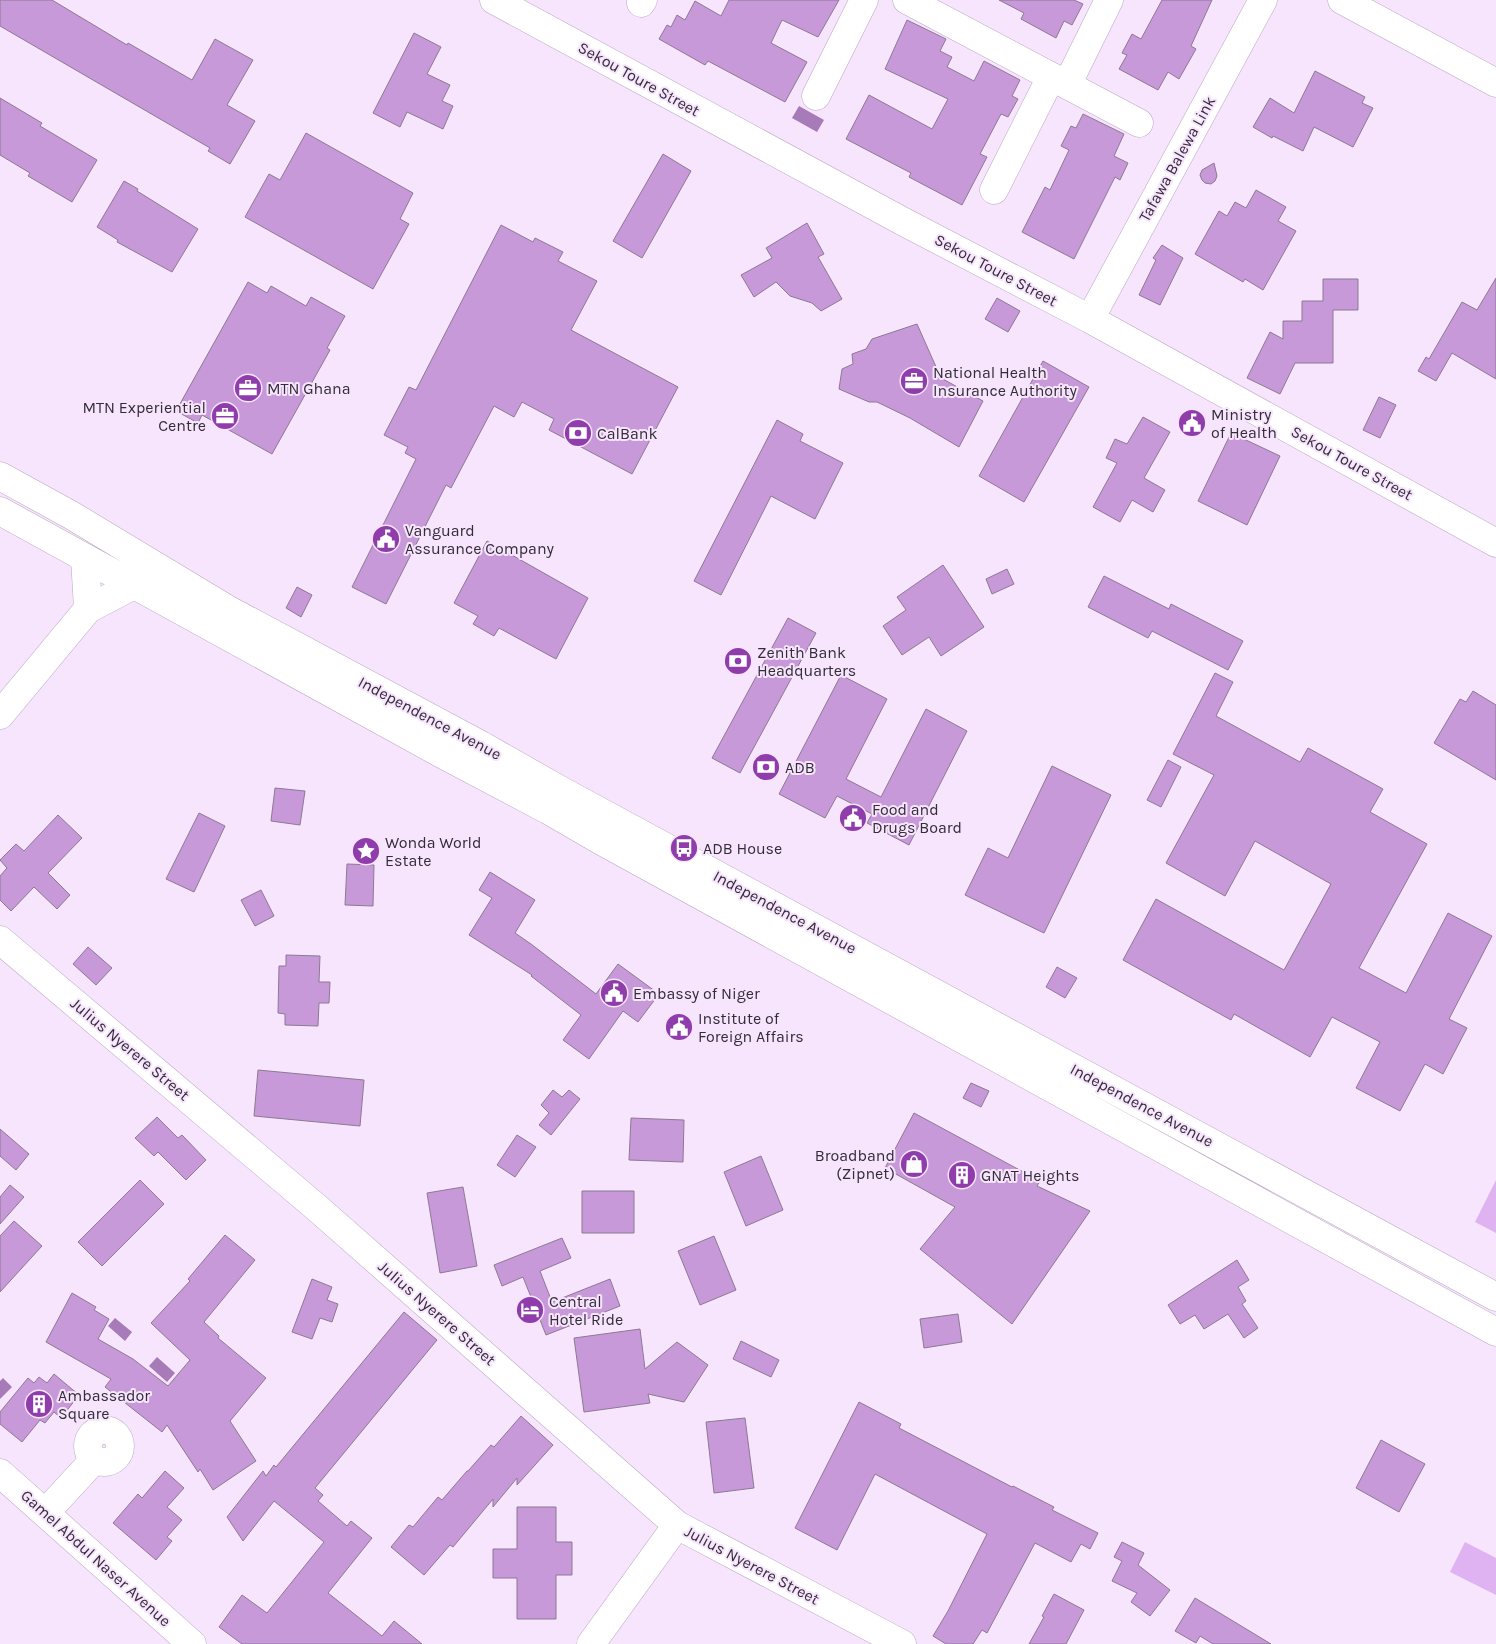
<svg xmlns="http://www.w3.org/2000/svg" width="1496" height="1644" font-family="Karla,sans-serif">
<rect width="100%" height="100%" fill="#f6e5fd"/>
<path fill="#dfb3f1" d="M1496,1180V1233L1475,1222Z
M1465,1542L1496,1558V1595L1450,1572Z"/>
<path fill="#a77ab8" d="M799,106L824,120L817,132L792,118Z
M115,1318L132,1332L125,1341L108,1326Z
M157,1357L175,1373L167,1382L149,1366Z
M3,1378L12,1387L0,1399V1381Z"/>
<path fill="#c799d9" stroke="#8c7994" d="M0,0H52L127,45L128,43L192,80L215,39L253,60L227,105L255,121L230,164L208,151L210,148L0,26Z
M729,0H839L818,37L782,20L771,43L807,62L785,102L708,61L705,65L659,39L667,25L671,27L677,15L685,20L695,1L721,16Z
M999,0H1074L1083,4L1072,25L1064,21L1056,38L1021,19L1024,13Z
M1162,0H1212L1191,46L1196,49L1179,79L1168,72L1158,90L1119,69L1127,55L1122,53L1132,34L1141,39Z
M907,20L946,39L940,51L952,57L947,67L974,81L984,61L1020,80L1012,96L1018,99L1008,117L1001,114L980,154L987,157L962,205L909,177L911,173L846,139L869,95L932,129L948,99L885,69Z
M414,33L441,47L427,74L450,85L442,101L453,106L443,129L407,112L400,127L373,113Z
M1315,71L1365,97L1362,103L1373,108L1353,147L1314,127L1303,151L1273,136L1272,138L1253,127L1270,98L1294,113Z
M0,98L42,123L40,126L97,160L72,202L28,176L30,173L0,155Z
M1083,114L1124,134L1114,156L1128,163L1120,180L1115,177L1074,259L1022,232L1045,187L1050,190L1069,150L1061,146L1071,126L1076,128Z
M306,133L413,193L400,219L409,224L373,289L245,217L269,174L280,180Z
M663,154L691,171L642,258L613,241Z
M1214,163L1217,176L1215,181L1211,184L1205,183L1202,180L1200,175L1202,170Z
M124,181L138,189L137,191L198,229L172,272L117,242L118,240L97,227Z
M1256,190L1286,207L1278,221L1296,231L1263,290L1245,279L1243,282L1195,254L1219,211L1227,216L1235,202L1246,208Z
M807,223L824,254L818,257L842,299L821,311L812,303L790,296L776,282L754,297L741,275L772,258L766,248Z
M501,225L533,242L535,238L563,252L558,261L597,281L571,330L678,387L632,474L549,430L554,419L522,402L514,417L494,406L451,488L446,485L386,604L352,587L416,459L405,453L408,447L384,435L409,387L416,390Z
M1162,245L1183,258L1160,305L1139,295L1156,260L1153,258Z
M1496,278V379L1452,353L1436,381L1418,371L1426,357L1429,359L1462,302L1477,310Z
M1323,279H1358V310H1333V363H1295L1280,394L1247,378L1270,332L1283,339V321H1302V301H1323Z
M248,282L267,293L271,286L306,306L311,297L345,316L327,348L330,350L272,454L202,415L198,423L176,411Z
M997,298L1020,311L1008,332L985,319Z
M917,324L941,378L983,401L959,447L910,418L877,402H869L839,389L842,369L853,364L852,354L866,349L872,339Z
M1043,361L1089,387L1024,502L979,476Z
M1379,397L1396,405L1380,438L1363,430Z
M1143,417L1170,432L1144,478L1165,490L1153,512L1132,500L1120,522L1093,507L1117,463L1106,458L1115,439L1127,444Z
M777,420L803,434L800,441L843,463L815,519L771,496L721,595L694,581Z
M1231,433L1280,456L1247,525L1198,501Z
M487,541L588,598L556,659L499,628L494,636L473,624L478,616L454,603Z
M943,565L984,627L941,656L929,637L902,655L883,626L906,610L897,597Z
M1007,569L1014,584L992,594L986,579Z
M1104,576L1169,609L1171,604L1243,641L1228,670L1152,631L1148,638L1088,607Z
M297,587L312,595L301,617L286,608Z
M788,618L816,633L740,773L712,758Z
M1215,673L1233,682L1216,716L1300,762L1308,748L1383,789L1370,812L1427,844L1359,968L1406,993L1448,913L1492,936L1449,1019L1467,1028L1443,1074L1425,1064L1400,1111L1356,1088L1380,1042L1332,1017L1310,1057L1234,1014L1231,1020L1123,960L1156,899L1284,970L1331,884L1255,841L1225,896L1166,863L1214,775L1173,754Z
M841,675L887,699L846,779L881,797L926,709L967,731L909,845L867,823L872,814L837,796L825,818L779,794Z
M1473,691L1496,705V780L1434,743L1460,699L1466,702Z
M1168,760L1181,767L1161,807L1147,800Z
M1052,766L1111,795L1044,933L965,895L988,848L1008,858Z
M275,788L305,791L300,825L271,821Z
M199,813L225,826L194,892L166,879Z
M58,815L82,838L48,873L70,895L57,909L34,887L11,911L0,900V876L7,868L0,860L16,844L24,851Z
M347,864L374,865L373,906L345,905Z
M490,872L535,900L515,933L531,944L596,994L618,964L659,994L638,1022L623,1011L589,1059L563,1040L581,1015L531,976L532,975L469,935L492,898L479,890Z
M261,890L274,916L255,926L241,900Z
M88,947L112,968L96,985L73,964Z
M286,955L320,956L319,982H330L329,1003H319L318,1026L285,1025V1014L278,1013L279,966H286Z
M1057,967L1077,978L1065,998L1046,987Z
M258,1070L364,1080L360,1126L254,1116Z
M971,1083L989,1091L981,1107L963,1098Z
M553,1090L562,1097L569,1090L580,1099L551,1135L539,1125L549,1113L541,1105Z
M914,1113L1040,1181L1037,1186L1090,1211L1012,1324L920,1249L955,1207L885,1168Z
M157,1117L178,1138L182,1135L206,1160L186,1180L158,1152L154,1156L135,1138Z
M631,1118L684,1120L683,1162L629,1160Z
M0,1129L29,1154L16,1170L0,1156Z
M517,1135L536,1147L515,1177L497,1165Z
M761,1156L783,1210L746,1226L724,1172Z
M140,1180L164,1204L102,1266L78,1242Z
M10,1185L24,1197L0,1224V1197Z
M463,1187L477,1266L440,1273L427,1193Z
M582,1191H634V1233H582Z
M14,1221L42,1246L0,1292V1236Z
M225,1235L255,1260L204,1322L219,1336L218,1338L266,1378L230,1421L256,1461L213,1490L200,1469L198,1472L167,1425L162,1432L105,1387L111,1379L46,1342L72,1293L96,1307L94,1310L109,1319L98,1339L133,1359L168,1386L190,1360L151,1323L190,1281L188,1279Z
M714,1236L736,1290L700,1305L678,1251Z
M562,1238L571,1258L540,1271L552,1302L610,1279L620,1306L546,1335L523,1277L502,1286L494,1265Z
M1237,1260L1249,1280L1238,1287L1246,1301L1242,1304L1258,1328L1244,1338L1228,1314L1204,1329L1195,1315L1180,1324L1168,1305Z
M312,1279L332,1287L327,1300L338,1304L332,1322L320,1318L312,1339L292,1332Z
M404,1312L437,1340L315,1488L323,1495L318,1501L347,1526L351,1521L372,1538L328,1593L382,1636L394,1621L422,1644H242L219,1627L242,1595L267,1613L324,1542L274,1501L243,1541L227,1517L263,1471L266,1476L274,1465L276,1467Z
M958,1314L962,1342L924,1348L920,1319Z
M640,1329L645,1369L677,1342L708,1365L684,1402L648,1394L650,1403L584,1412L574,1338Z
M741,1341L779,1360L771,1377L733,1359Z
M54,1374L79,1395L61,1418L54,1412L45,1423L40,1420L22,1442L0,1424V1412L28,1378L34,1383L39,1377L47,1383Z
M859,1402L901,1424L899,1428L1012,1487L1013,1486L1054,1507L1052,1510L1098,1533L1090,1549L1081,1544L1071,1562L1035,1543L987,1633L982,1630L973,1644H946L933,1636L948,1611L987,1534L875,1474L837,1550L795,1528Z
M521,1416L553,1445L517,1485V1478L493,1507V1499L453,1547L450,1545L424,1575L391,1547L409,1525L413,1527L438,1497L442,1500L467,1471H468L491,1445L494,1447Z
M745,1418L754,1488L714,1493L706,1422Z
M1381,1440L1425,1464L1399,1512L1356,1488Z
M165,1471L184,1488L167,1507L182,1520L167,1537L172,1541L156,1560L113,1523L138,1494L142,1498Z
M517,1507H556V1542H572V1575H556V1619H517V1578H493V1549H517Z
M1122,1542L1144,1553L1138,1565L1170,1590L1150,1616L1131,1602L1137,1593L1112,1581L1122,1561L1114,1557Z
M1054,1594L1084,1610L1066,1644H1029L1044,1617L1042,1616Z
M1195,1598L1228,1618L1271,1644H1213L1200,1636L1196,1643L1175,1631Z"/>
<g fill="none" stroke-linecap="round" stroke-linejoin="round">
<defs>
<path id="minor" d="M494,0L904,222L1090,319L1496,543
M907,0L1139,123
M1342,0L1496,83
M641,3L643,0
M1067,85L1109,0
M816,96L864,0
M994,190L1051,77
M1090,319L1263,0
M85,558L88,609
M0,715L88,609L134,585
M0,940L316,1207L677,1525L902,1644
M88 1446a16 16 0 1 1 32 0a16 16 0 1 1-32 0Z
M0,1473L192,1644
M45,1513L94,1460
M591,1644L677,1525"/>
<path id="major" d="M0,476L71,515L227,609L481,745L560,790L1496,1297
M0,511L442,754L548,810L598,839L1496,1332"/>
</defs>
<use href="#minor" stroke="#bba7c3" stroke-width="29"/>
<use href="#major" stroke="#bba7c3" stroke-width="29"/>
<use href="#minor" stroke="#fff" stroke-width="28"/>
<use href="#major" stroke="#fff" stroke-width="28"/>
</g>
<defs>
<symbol id="office-disc" viewBox="-11 -11 22 22"><circle r="9.5" fill="#903dac" stroke="#f6e5fd"/><path d="M-6-3h4V-5.5h4V-3h4V5H-6ZM-1-4.5V-3h2v-1.5ZM-6 0V1H6V0Z" fill="#fff"/></symbol>
<symbol id="civic-disc" viewBox="-11 -11 22 22"><circle r="9.5" fill="#903dac" stroke="#f6e5fd"/><path d="M-.6-6.5H3V-4.5H.6V-3L4-1V1h2V6H-6V1h2V-1L-.6-3ZM-1.2 2.5V6h2.4V2.5Z" fill="#fff"/></symbol>
<symbol id="bank-disc" viewBox="-11 -11 22 22"><circle r="9.5" fill="#903dac" stroke="#f6e5fd"/><path d="M-6-4H6V4H-6ZM0-2.3a2.3 2.3 0 1 0 0 4.6a2.3 2.3 0 1 0 0-4.6Z" fill="#fff"/></symbol>
<symbol id="bus-disc" viewBox="-11 -11 22 22"><circle r="9.5" fill="#903dac" stroke="#f6e5fd"/><path d="M-5-6H5V4H4V6H2V4H-2V6H-4V4H-5ZM-3.5-4V0h7V-4ZM-3.5 1.2v1.5H-2V1.2ZM2 1.2v1.5H3.5V1.2Z" fill="#fff"/></symbol>
<symbol id="sight-disc" viewBox="-11 -11 22 22"><circle r="9.5" fill="#903dac" stroke="#f6e5fd"/><path d="M0-6L1.8-2.2L6-1.7L2.9 1.2L3.7 5.4L0 3.3L-3.7 5.4L-2.9 1.2L-6-1.7L-1.8-2.2Z" fill="#fff"/></symbol>
<symbol id="shop-disc" viewBox="-11 -11 22 22"><circle r="9.5" fill="#903dac" stroke="#f6e5fd"/><path d="M-5-2.5h2.3a2.7 3.5 0 0 1 5.4 0H5L5.5 6h-11ZM-1.5-2.5h3a1.5 2.3 0 0 0-3 0Z" fill="#fff"/></symbol>
<symbol id="building-disc" viewBox="-11 -11 22 22"><circle r="9.5" fill="#903dac" stroke="#f6e5fd"/><path d="M-4-6H4V6H1V3H-1V6H-4ZM-2.5-4.3h1.7v1.8h-1.7ZM.8-4.3h1.7v1.8H.8ZM-2.5-1h1.7V.8h-1.7ZM.8-1h1.7V.8H.8Z" fill="#fff"/></symbol>
<symbol id="hotel-disc" viewBox="-11 -11 22 22"><circle r="9.5" fill="#903dac" stroke="#f6e5fd"/><path d="M-6-4.5h1.5V1H6V5H4.5V3h-9V5H-6ZM-4 0a1.8 1.8 0 1 1 3.6 0ZM.5 0V-2.5h3Q6-2.5 6 0Z" fill="#fff"/></symbol>
</defs>
<g fill-rule="evenodd">
<use href="#office-disc" x="898" y="365" width="32" height="32"/>
<use href="#office-disc" x="232" y="372" width="32" height="32"/>
<use href="#office-disc" x="209" y="400" width="32" height="32"/>
<use href="#civic-disc" x="1176" y="407" width="32" height="32"/>
<use href="#bank-disc" x="562" y="417" width="32" height="32"/>
<use href="#civic-disc" x="370" y="523" width="32" height="32"/>
<use href="#bank-disc" x="722" y="645" width="32" height="32"/>
<use href="#bank-disc" x="750" y="751" width="32" height="32"/>
<use href="#civic-disc" x="837" y="802" width="32" height="32"/>
<use href="#bus-disc" x="668" y="832" width="32" height="32"/>
<use href="#sight-disc" x="350" y="835" width="32" height="32"/>
<use href="#civic-disc" x="598" y="977" width="32" height="32"/>
<use href="#civic-disc" x="663" y="1011" width="32" height="32"/>
<use href="#shop-disc" x="898" y="1148" width="32" height="32"/>
<use href="#building-disc" x="946" y="1159" width="32" height="32"/>
<use href="#hotel-disc" x="514" y="1294" width="32" height="32"/>
<use href="#building-disc" x="23" y="1388" width="32" height="32"/>
</g>
<g text-anchor="middle" dominant-baseline="central" stroke-width="4" stroke-linejoin="round" paint-order="stroke">
<g font-size="16" fill="#342c37" stroke="#f6e5fd">
<text transform="translate(639 79) rotate(29)">Sekou Toure Street</text>
<text transform="translate(1177 159) rotate(-61)">Tafawa Balewa Link</text>
<text transform="translate(996 270) rotate(28)">Sekou Toure Street</text>
<text transform="translate(1352 463) rotate(29)">Sekou Toure Street</text>
<text transform="translate(430 718) rotate(28)">Independence Avenue</text>
<text transform="translate(785 912) rotate(28)">Independence Avenue</text>
<text transform="translate(130 1049) rotate(40)">Julius Nyerere Street</text>
<text transform="translate(1142 1105) rotate(28)">Independence Avenue</text>
<text transform="translate(437 1313) rotate(41)">Julius Nyerere Street</text>
<text transform="translate(96 1558) rotate(42)">Gamel Abdul Naser Avenue</text>
<text transform="translate(752 1565) rotate(28)">Julius Nyerere Street</text>
</g>
<g font-size="16" fill="#342c37" stroke="#f6e5fd" text-anchor="start">
<text x="933" y="372">National Health<tspan x="933" dy="18">Insurance Authority</tspan></text>
<text x="267" y="388">MTN Ghana</text>
<text x="206" y="407" text-anchor="end">MTN Experiential<tspan x="206" dy="18">Centre</tspan></text>
<text x="1211" y="414">Ministry<tspan x="1211" dy="18">of Health</tspan></text>
<text x="597" y="433">CalBank</text>
<text x="405" y="530">Vanguard<tspan x="405" dy="18">Assurance Company</tspan></text>
<text x="757" y="652">Zenith Bank<tspan x="757" dy="18">Headquarters</tspan></text>
<text x="785" y="767">ADB</text>
<text x="872" y="809">Food and<tspan x="872" dy="18">Drugs Board</tspan></text>
<text x="385" y="842">Wonda World<tspan x="385" dy="18">Estate</tspan></text>
<text x="703" y="848">ADB House</text>
<text x="633" y="993">Embassy of Niger</text>
<text x="698" y="1018">Institute of<tspan x="698" dy="18">Foreign Affairs</tspan></text>
<text x="895" y="1155" text-anchor="end">Broadband<tspan x="895" dy="18">(Zipnet)</tspan></text>
<text x="981" y="1175">GNAT Heights</text>
<text x="549" y="1301">Central<tspan x="549" dy="18">Hotel Ride</tspan></text>
<text x="58" y="1395">Ambassador<tspan x="58" dy="18">Square</tspan></text>
</g>
</g>
</svg>
